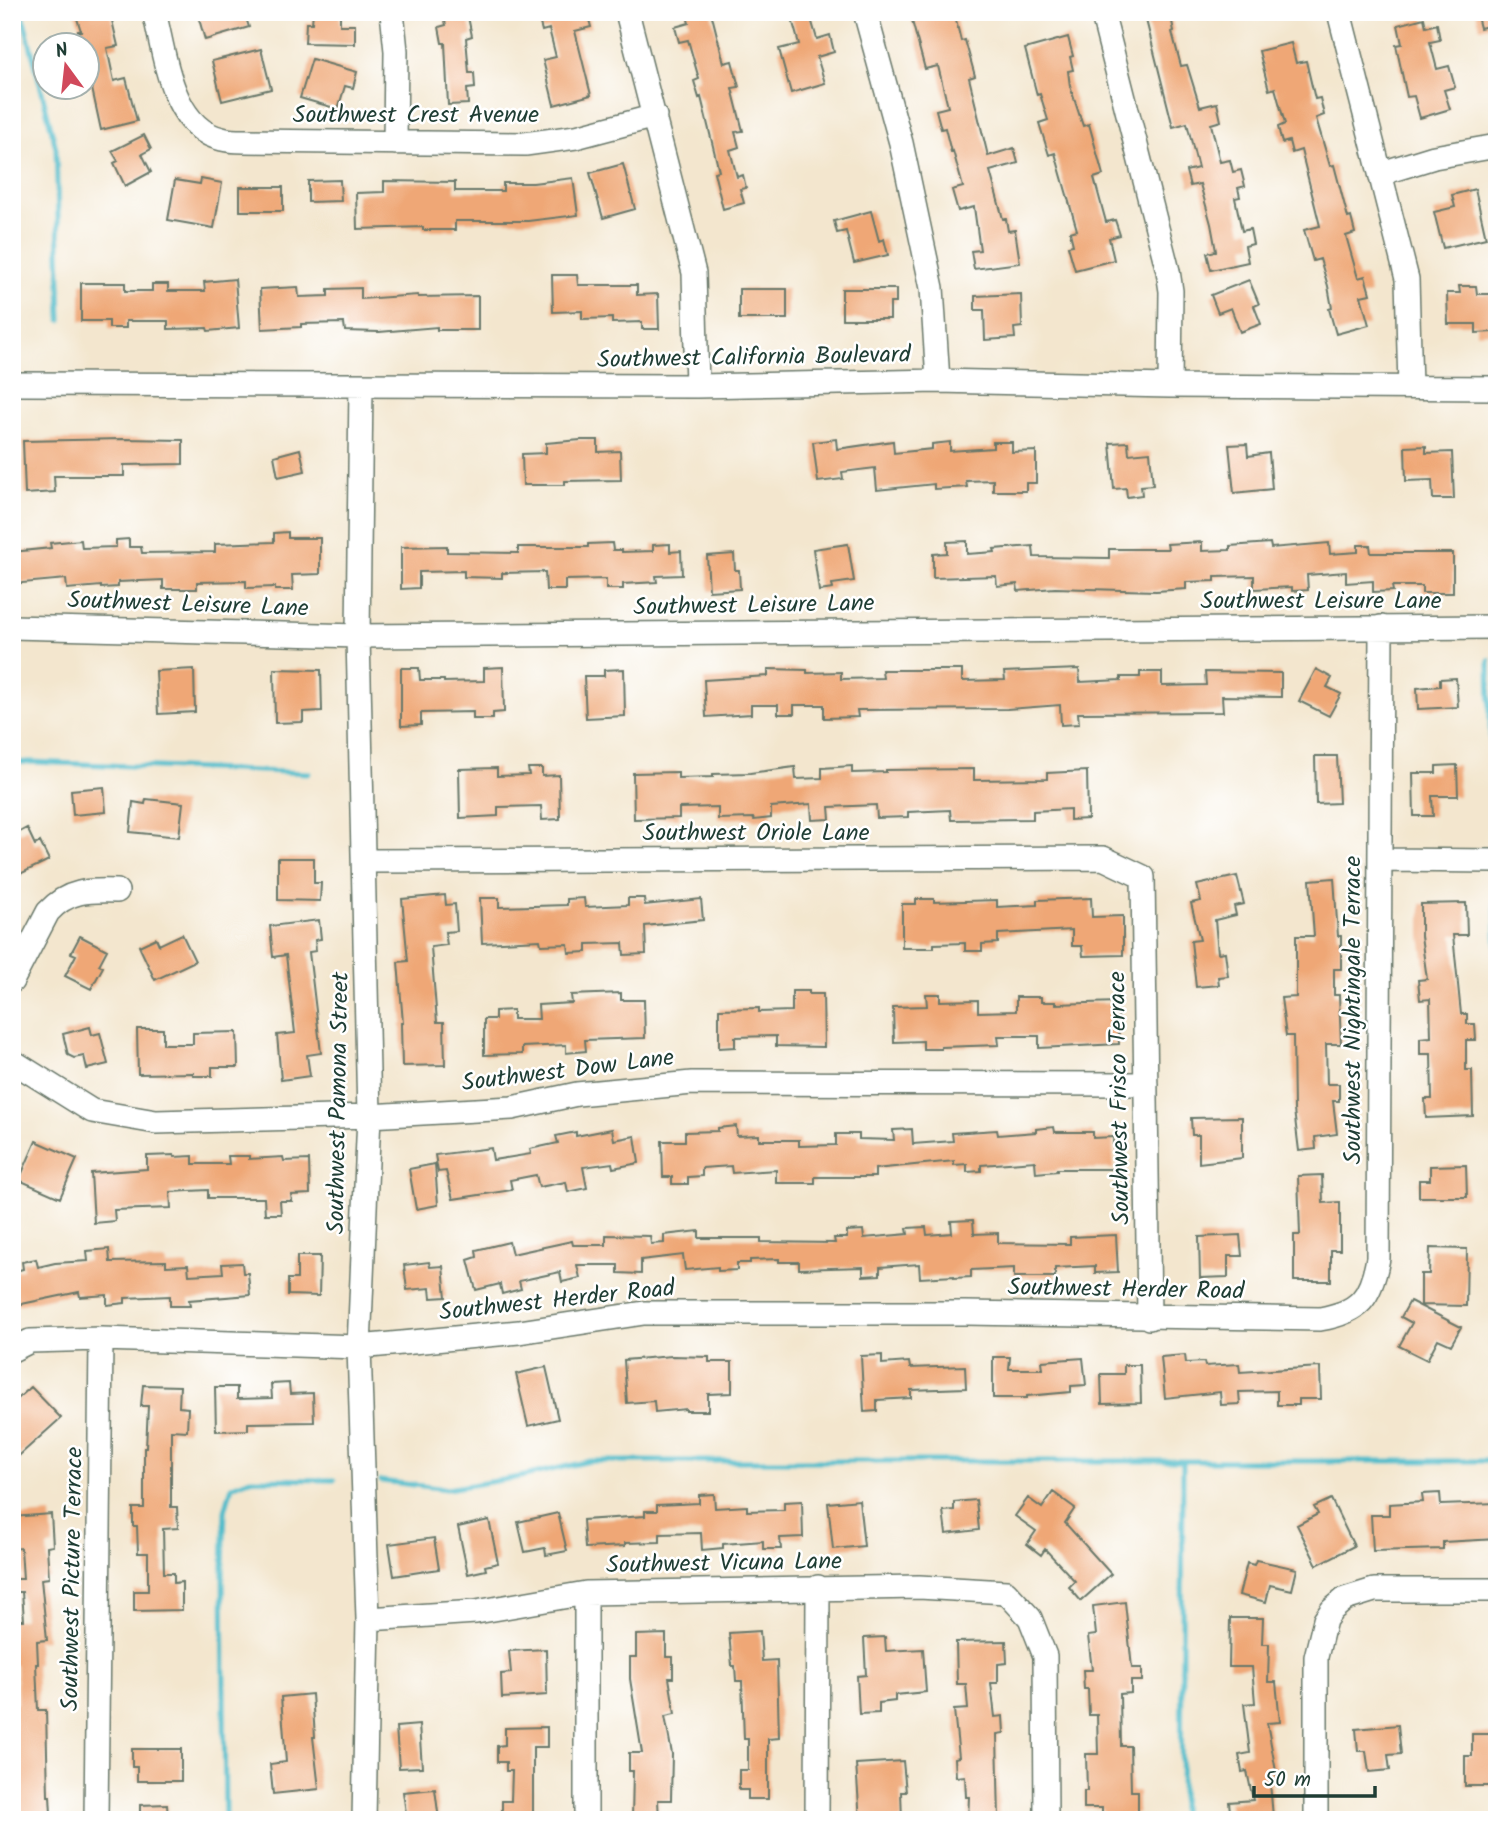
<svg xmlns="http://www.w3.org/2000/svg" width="1509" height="1832" font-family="Kalam,sans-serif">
<rect width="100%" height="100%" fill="#fff"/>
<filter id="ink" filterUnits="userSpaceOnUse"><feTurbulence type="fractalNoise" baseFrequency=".0143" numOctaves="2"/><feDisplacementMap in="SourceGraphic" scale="14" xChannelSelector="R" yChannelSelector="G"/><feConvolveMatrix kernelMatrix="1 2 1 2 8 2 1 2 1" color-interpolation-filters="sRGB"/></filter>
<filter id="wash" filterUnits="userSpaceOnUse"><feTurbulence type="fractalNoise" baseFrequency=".00686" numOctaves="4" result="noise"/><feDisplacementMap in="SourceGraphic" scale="28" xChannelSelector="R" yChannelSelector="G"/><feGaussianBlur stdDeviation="1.57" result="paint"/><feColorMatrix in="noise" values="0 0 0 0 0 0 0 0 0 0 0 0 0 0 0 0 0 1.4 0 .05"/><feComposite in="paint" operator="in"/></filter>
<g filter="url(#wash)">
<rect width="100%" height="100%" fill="#f3e6ce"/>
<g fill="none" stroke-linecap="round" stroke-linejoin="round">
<path stroke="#50bcca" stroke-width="5" d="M22,12L56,148L61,320
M1489,660L1492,821
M12,763L31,762L309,773
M1495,894L1497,955
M381,1481L447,1489L520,1477L590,1461H1497
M225,1820L223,1567L225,1511L232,1486L250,1479L334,1480
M1181,1820L1183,1461"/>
</g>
<g id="blocks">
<path fill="#efa776" d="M75,12H110L118,46L107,48L114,81L126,78L137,121L101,130L88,70V46H82L78,31H81Z
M197,12H244L249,27L205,40Z
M313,12H340V25H355V44L305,43L306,23H312Z
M443,12H467L472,36L466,38L469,73H474L475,88L467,89L468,104L448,105L445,43H442L439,27L446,25Z
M551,12H574L575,15L587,12L591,27L575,31L591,95L554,105L543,60L556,57L549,29L542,31L538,16Z
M686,12H711L724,63L732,61L739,87L732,88L743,131L735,132L739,147L730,150L737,177L743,175L746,188L740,189L744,203L723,209L714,172L719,171L701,97L699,98L694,81L699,79L688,40L679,42L675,27L689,23Z
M790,12H809L817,39L830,35L834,52L817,57L825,83L791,93L779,49L799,44Z
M925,12H954L961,41L965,40L975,76L969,78L988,156L1014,148L1018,163L990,171L1003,219H1006L1008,231L1015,230L1020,263L974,269L971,251L980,250L974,207L958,211L952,190L963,187L953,151L951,152L945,128L941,129L936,110L948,107L938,66L925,69L912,21L926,17Z
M1144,12H1170L1174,31L1172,32L1181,66L1187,65L1200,107L1217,103L1221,121L1211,124L1220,162L1230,160L1233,172L1241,170L1245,186L1238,188L1240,197L1235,198L1242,231L1250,229L1253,244L1245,246L1248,262L1211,270L1207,253L1216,251L1211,224L1200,184L1190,186L1186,171L1198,168L1187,123L1173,127Z
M1476,12H1497V24L1480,28Z
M1424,18L1426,27L1437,24L1440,40L1430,42L1437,69L1449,66L1455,87L1444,90L1450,109L1420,118L1414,96L1407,97L1396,45L1402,44L1398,25Z
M1068,37L1073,56L1070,57L1073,70L1068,71L1070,86L1083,126L1089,124L1103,175L1094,178L1106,222L1115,220L1120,235L1109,238L1114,260L1075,270L1068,246L1073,245L1070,232L1077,230L1055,153L1049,155L1039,123L1048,120L1040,94L1037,95L1025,49Z
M1291,43L1296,63L1306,61L1315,99L1320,98L1324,115L1316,118L1330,166L1334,165L1348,218L1351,217L1355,233L1346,236L1358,278L1365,276L1370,294L1361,296L1369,325L1336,334L1329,309L1332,308L1328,286L1320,259L1313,261L1304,230L1320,226L1301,150L1292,153L1289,141L1282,143L1278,127L1285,124L1275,88L1269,90L1259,51Z
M261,49L271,89L222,101L212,61Z
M312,59L357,72L353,88L345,86L338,109L300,98Z
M144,135L151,149L142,154L151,172L125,186L114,163L118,161L112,151Z
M623,164L635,209L603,218L590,173Z
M573,178L578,215L528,221H455V230H423V227L357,229L356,193L384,192V181L455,182V191H503V183H533Z
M201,179L222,183L214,228L168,220L175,180L200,184Z
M340,180L341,201L308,202V181Z
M240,187H283V211H240Z
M1475,189L1486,238L1443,248L1434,212L1455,207L1452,195Z
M871,211L879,241L884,239L888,255L854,263L846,231L837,233L834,221Z
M552,275H577L578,285H637V295L658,294L659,329H642V322L612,323V318L582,319V311L553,312Z
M235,279L239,328L208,331L207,328L168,329V321H126V328H109V321H81V283H125V291H152V284H168V291H205L204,282Z
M1249,280L1259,304L1254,306L1261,324L1240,332L1231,308L1218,313L1211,295Z
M1459,286H1476L1477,294H1492L1493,332L1476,333V324H1448L1447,293H1460Z
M298,287L299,297L328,296V289L361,288V299L418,295V297L478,296V330H437V327L379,332L345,331L344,323L301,324V327L262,329L260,289Z
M739,289H787V319H739Z
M842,289H896V303H890V319H842Z
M1021,294L1022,327L1014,328L1015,338L985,340L984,310H975V296Z
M123,439L183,440V464L124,465V476H54L55,492L25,494L23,441Z
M836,439L837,449L893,441L894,453L932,449V444L950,442V451L993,448V442H1012V452L1036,451V483H1026V491H993V480L966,481L967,487L934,489V484L877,490L875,468L842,472L843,479L818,482L813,442Z
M581,440H598V452L620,451L621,480L565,481V485H523L522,454L546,453V443Z
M1128,442L1129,454L1150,452L1153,485L1141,486L1142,495L1127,497L1126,488L1114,489L1110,443Z
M1247,444L1248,456L1269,453L1272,489L1234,493L1229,445Z
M1426,446V453L1452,452L1454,499H1433L1432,480L1406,481L1405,447Z
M300,449L305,471L278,477L274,456Z
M288,532V538H320V574L292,575L293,590H275V587L246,588V581L197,582V589H163V580L118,582V587L101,588V586L67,589L66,579L12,584V552L51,548L50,543L81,540L82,548L116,547V540L129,539V547H141L142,553L215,552V544L274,542V533Z
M967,541V554L995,552L994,549L1033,546L1034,557L1109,558V549H1168L1167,544L1202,542V551L1230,550V546L1270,543L1271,548L1329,543L1330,554L1358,552V545H1370L1371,553H1453V593H1422V586H1392L1393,591L1373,592V581L1346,583V572L1307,575L1308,590L1292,591V587L1254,589V576L1215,577V581L1186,582V589L1156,591L1055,588L1018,591L1017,584L997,586L996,576L933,578V554L947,553V542Z
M612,543L613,550H622V552L653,551V545L670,544V552L681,551L682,575L656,576L657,582L623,584V589H606V579L565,580V590H546L545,572L502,573V578L464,577V571L419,572V588L401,589V547L447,546V552L518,553V547H588V544Z
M848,544L854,581L832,584L833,589L819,591L813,549Z
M734,554L735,570H739L740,589L709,591L707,556Z
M503,667L504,712L493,713V719H473V712L421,713V725L401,726V668H419L420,680H444V682L484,681V668Z
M194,669L195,712L158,714L156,671Z
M274,669L321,670L322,711L303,712V722L275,723Z
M624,669L625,716L586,718L584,676H604V670Z
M768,669L807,670V673L841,672V679L883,678L882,670H962V681L1005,680L1004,672L1079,669L1080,682L1121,680V677H1140V672H1162V686L1206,685L1205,672L1281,673V697L1222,696L1223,712L1078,713L1079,724L1061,725L1060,705L1007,709L857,710L858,717L824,718V705H794V714H778V705H751V714L706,717L704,680L768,676Z
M1316,669L1332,678L1327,687L1341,694L1329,716L1299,701Z
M1456,678L1458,707L1418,709L1417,688L1440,686V679Z
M1315,756H1337L1339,803L1316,804Z
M1457,765L1458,796H1432L1433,816H1414L1413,773H1436V766Z
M852,766V773L886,772V770L974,769V780L1047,779V773L1087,771L1088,819L1070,820V809L1033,811V819L951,820L950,810L908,812V817L877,818L876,805L829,807L830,819L812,820L811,804L771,807V818L754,820L753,818L718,819V807L679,808V818L634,819L633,773L678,772V778L713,777V774L750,773L795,767L796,779L822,778V768Z
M497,768V776L529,775L528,768H542V776L559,775L560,819L542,820L541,806L498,807V816L460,818L459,769Z
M104,787L106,812L73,815L71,790Z
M146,799L183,803L179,837L130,832L133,802L145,804Z
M27,828L35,845L40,842L49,860L18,875L12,864V836Z
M278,858H314V883H321L320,901L278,900Z
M1237,876L1244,904L1234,906L1236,915L1215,920L1218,953L1225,952L1228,976L1218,977L1219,985L1196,987L1191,941L1200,940L1191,903L1201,901L1197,885Z
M1334,878L1338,936H1341V969H1334V995H1339L1341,1044H1326L1327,1084H1339V1101H1333L1337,1134L1315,1137L1316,1149L1299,1151L1294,1110L1293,1036H1286L1281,998L1296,997V936H1314L1310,880Z
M445,895L446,905L455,904L457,931L445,932L447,945L431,947L437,1022H444L445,1065L402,1066L401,1023H403L398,962L408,961L402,899Z
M480,898H499V907L567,905V899L584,898L585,907L628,905V898H644L645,905L701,899L703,920L645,926L646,954L624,955L623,943L587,944V952L569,953L568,944L541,945L540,940L482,943Z
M1091,898L1092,917L1123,916V955L1083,956L1082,946H1072V930L998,934V943L982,944V951H965V943L934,944V948H902V904H916V899H934V902L997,900V907L1037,905V900Z
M1466,903L1467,935H1453L1461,1014H1467V1024H1475L1476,1040H1466V1070H1472L1473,1116L1426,1118L1425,1099H1432L1431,1054H1420V1038L1431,1037L1430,999L1420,1000L1418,980L1427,979L1421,936V904Z
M319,920L321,939L315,940L316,951L309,952L321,1053L307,1055L310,1076L281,1080L277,1035L295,1033L286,955L273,957L270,926Z
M182,934L195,961L155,980L139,946L156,938L159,945Z
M80,936L107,950L99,965L103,967L91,989L65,976L76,955L71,953Z
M792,991H809V994H823L824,1047L776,1046V1036L735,1037V1047L719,1048V1009L759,1008V1012L792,1011Z
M621,993V1000H644L645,1038L585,1040L586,1051L566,1053V1045L522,1047V1054L484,1055V1019H495V1011L513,1010V1019H539L538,1005L572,1003L571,995Z
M926,994H940V1001L978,1000V1012L1016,1011V997H1041V1002H1056V1004L1118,1002L1119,1044L1039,1048V1036H998L999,1045L941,1047V1049H923V1041L894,1042L893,1007L927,1006Z
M90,1027L92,1035L100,1033L108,1064L87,1069L84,1056L74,1058L68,1055L63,1034Z
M137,1029H163V1044H193V1033L237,1032L238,1067H212V1076H193V1073L138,1074Z
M1242,1117V1158L1199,1163V1135H1192L1191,1118Z
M736,1126L737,1136L759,1135V1140H799V1146L836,1145V1134H859V1139L894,1140L893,1130L912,1129L913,1144L953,1141L952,1133L997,1130L998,1135L1036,1132V1129L1054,1127L1055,1132H1093V1138L1113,1137L1114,1169H1057V1171L1036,1173L1035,1161L981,1165V1171L967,1172V1164L954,1165V1161L875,1169V1177H815V1183H776V1170L732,1173L731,1166L702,1168V1176L688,1177V1184H672V1177H663L662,1141H685V1132L718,1131V1128Z
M612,1129L614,1140L635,1136L639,1163L613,1168L612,1163L583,1167L587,1188L568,1192L566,1182L539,1187L536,1175L510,1180L512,1190L453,1199L446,1171L438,1172L435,1155L491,1148L493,1160L531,1154L530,1149L558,1143L556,1136L576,1132V1136Z
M36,1141L77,1159L60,1198L19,1180Z
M174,1155V1157L193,1156V1164H229L228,1156H249V1159L283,1157L284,1161L309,1160L310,1194L291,1195L292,1201H280L281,1214H265L264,1198H208V1190L170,1192L171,1208L114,1210L115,1221L94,1223L91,1173L147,1169V1156Z
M435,1164L438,1205L416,1209L409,1169Z
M1466,1165L1467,1197H1419V1180H1430V1166Z
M1322,1175L1323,1203L1340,1202V1250H1331V1281H1294V1235H1300L1298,1176Z
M973,1220L974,1234L998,1233V1243L1070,1244V1237L1116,1235L1118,1272L1095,1273V1266L1055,1268V1277H1014V1268L971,1270V1277L954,1278V1276L920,1278L919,1264L880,1267V1275L863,1276V1267L799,1269V1262H779V1259L750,1260V1263H737V1270L718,1271V1267L685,1270L683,1255L641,1260V1274L618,1273V1265H577L580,1278L562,1282L560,1272L519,1281L521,1289L502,1294L500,1284L476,1290L468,1260L477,1257L476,1250L509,1242L512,1254L572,1241L573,1245H606V1235L650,1236L651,1244L664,1243V1235L699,1231V1238H761V1242L835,1243L834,1238H847V1231L863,1230L864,1238L908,1234L907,1228L926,1227L927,1235L952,1233L951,1221Z
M1240,1235L1242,1256H1228V1277L1200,1278L1199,1237Z
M1430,1248L1467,1249L1466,1306L1421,1305V1274H1429Z
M109,1249L110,1262L166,1261V1266L188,1265L189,1275L223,1273L222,1264L242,1263L243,1273H248L250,1295L189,1300L190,1306H170V1296L125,1298V1303L107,1305V1295L80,1297L79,1292L17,1305L12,1272L23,1269L22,1262L36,1259L38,1267L55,1263L88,1261L87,1251Z
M297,1256H320L319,1296L288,1295V1279H297Z
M429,1262L430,1267L443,1266L446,1297L431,1298L430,1288L407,1290L404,1265Z
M1410,1301L1461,1327L1451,1345L1438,1339L1427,1360L1399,1346L1412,1323L1401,1317Z
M882,1355V1364L909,1362L910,1368L965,1366L966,1388L911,1390V1398L877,1400V1411L864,1412L861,1356Z
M1185,1355L1186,1363L1204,1362L1205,1366L1239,1364L1240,1372L1320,1367L1321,1399H1299V1405H1277V1391L1239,1392L1240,1404L1221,1405L1220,1392L1165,1398L1161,1357Z
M672,1356L709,1357V1362H732V1393L708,1394V1411H686V1409L655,1412L654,1401L627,1403L624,1360Z
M993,1357H1010L1009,1369H1043L1042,1361L1083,1358L1086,1385L1071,1386V1392L1027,1396V1398H993Z
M1124,1365H1140L1141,1403L1102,1404L1101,1374H1124Z
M546,1367L558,1419L528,1426L516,1374Z
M289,1383L290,1394L313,1393L314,1422L248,1423V1430L216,1431L215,1387H237V1399L272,1398L271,1384Z
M143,1385L180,1386L179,1407L188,1408L187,1431L171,1430V1507H177L178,1528L163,1529L164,1573H174V1583L182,1582V1610L134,1611V1591H148V1553H138L137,1526H133V1508H144V1448H146L148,1406H141Z
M31,1387L61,1418L12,1462V1404Z
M1053,1492L1075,1508L1065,1523L1111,1574L1081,1601L1069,1587L1075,1581L1045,1549L1041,1555L1027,1544L1036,1531L1015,1516L1028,1498L1042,1508Z
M1440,1493L1441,1505L1497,1503V1539L1443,1542V1549L1373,1551L1371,1515H1389V1504L1423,1502L1422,1494Z
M714,1494L715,1508L747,1506V1511L784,1510V1502L802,1501L803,1537L780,1538L781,1549H763V1541L723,1544V1548L702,1550L701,1533L660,1534V1542L625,1543V1546L585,1548L583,1520L645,1516V1511H657V1505L699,1503V1495Z
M1331,1499L1354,1546L1317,1565L1297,1525L1318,1514L1314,1507Z
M859,1500L864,1546L833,1549L828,1503Z
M976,1500L979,1530L946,1534L943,1511L954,1510V1502Z
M558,1513L567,1551L546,1555L545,1548L525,1552L518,1522Z
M51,1514L53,1546L47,1547L49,1578L41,1579L47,1640L37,1641L38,1664H36L38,1710H46L48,1796H50L51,1814H43V1820H15L12,1774L14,1715H12V1703H17L16,1665H12V1620H24L22,1592H14L13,1579H23L21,1548L12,1549V1517Z
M489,1520L498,1563L485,1566L486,1570L468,1574L458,1527Z
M434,1538L439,1569L394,1576L389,1544Z
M1256,1560L1297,1569L1292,1590L1270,1585L1266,1602L1239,1595L1247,1563L1254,1565Z
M1125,1602L1132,1668H1142V1681H1131V1693L1120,1694L1121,1746H1130L1131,1791H1138V1814H1131V1820H1102V1808H1084V1791H1087L1086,1754H1098L1097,1715H1089L1088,1689H1084L1083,1670H1092L1088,1636L1096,1635L1093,1606Z
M1230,1618H1263L1262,1644H1269L1268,1682H1276L1280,1722L1267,1723L1278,1782L1270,1783L1273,1817L1267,1818V1820H1231L1229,1802L1253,1800L1247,1771L1242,1772L1239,1755L1250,1753L1244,1704L1255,1703L1252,1667H1229Z
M760,1631L762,1661L777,1660L779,1738L768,1739V1799H748V1790H739V1770H748V1739H744L742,1681H736L735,1666H732L729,1633Z
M666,1634V1657H673V1678H669L675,1714L665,1716L672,1754L671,1800H658L659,1820H632L633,1771H629V1753H642L630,1679V1657H636V1635Z
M885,1637L886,1651L923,1649L926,1692L895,1695V1701L879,1703V1713L859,1714L857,1676L866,1675L864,1638Z
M1006,1641L1007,1663L998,1664V1683H991L995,1717L1003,1716L1004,1733L997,1734L999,1820H968L969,1797H966L965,1776L956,1777L955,1758L959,1757L954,1710L968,1709L966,1684H957L956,1642Z
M546,1649L547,1695L502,1698L501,1674L511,1673L509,1651Z
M312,1694L315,1737H313L319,1789L273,1794L270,1764L286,1762L281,1697Z
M419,1725L422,1767L399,1768L396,1727Z
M1398,1725L1401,1754L1388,1755L1390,1770L1369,1772L1366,1751H1358L1356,1729Z
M547,1727V1747H533V1820H502V1801H511L512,1771H506V1762H497V1746L505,1745V1728Z
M1472,1734H1497V1786H1465V1756H1472Z
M132,1749H181V1781H137V1767H132Z
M903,1761L906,1792H901L902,1820H860L856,1764Z
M435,1789L439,1820H407L403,1792Z
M167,1804L168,1820H140V1805Z"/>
</g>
</g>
<g filter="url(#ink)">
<use href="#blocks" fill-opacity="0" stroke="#69786a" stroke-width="2"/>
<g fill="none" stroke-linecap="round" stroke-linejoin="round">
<defs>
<path id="minor" d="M154,12C165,54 171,128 222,139C229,141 237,141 244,141L525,144L576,137L655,116
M392,12L396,51L395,143
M627,12L694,273L697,386
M865,12L901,143L932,288L938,381
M1102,12L1168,271L1171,291L1170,386
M1339,12L1407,279L1410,387
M1382,173L1434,157L1497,146
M12,384L697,386L938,381L1170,386L1497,388
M361,386L358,636L369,1116L359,1347L368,1619L364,1820
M12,627L358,636L1497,627
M1381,860L1497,861
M365,861L1103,858L1143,877L1149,1318
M12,981L48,912C68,890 89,890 117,891
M12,1061L92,1111L156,1122L369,1116L512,1108L577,1094L692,1083L1146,1084
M12,1350L30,1341L101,1339L359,1347L519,1332L644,1313H965L1320,1319C1360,1312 1371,1298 1378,1258L1381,627
M368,1619L476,1612L586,1593L919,1587L1006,1592L1030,1618L1045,1656L1046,1820
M96,1820L101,1339
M586,1820V1593
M817,1820L818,1587
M1316,1820V1657L1325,1620L1332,1610L1345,1599L1374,1590H1497"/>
</defs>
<use href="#minor" stroke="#69786a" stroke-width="26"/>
<use href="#minor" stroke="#fff" stroke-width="23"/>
</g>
</g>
<g text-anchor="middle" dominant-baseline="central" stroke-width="5" stroke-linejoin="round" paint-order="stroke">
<g font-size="24" fill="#1f3d34" stroke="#fff">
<text x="416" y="115">Southwest Crest Avenue</text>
<text transform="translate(754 358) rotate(-1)">Southwest California Boulevard</text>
<text x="1321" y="601">Southwest Leisure Lane</text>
<text transform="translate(188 605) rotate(2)">Southwest Leisure Lane</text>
<text transform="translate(754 606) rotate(-1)">Southwest Leisure Lane</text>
<text x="756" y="833">Southwest Oriole Lane</text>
<text transform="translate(1353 1010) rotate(-90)">Southwest Nightingale Terrace</text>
<text transform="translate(568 1071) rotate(-7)">Southwest Dow Lane</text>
<text transform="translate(1120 1098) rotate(-91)">Southwest Frisco Terrace</text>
<text transform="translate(339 1103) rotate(-89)">Southwest Pamona Street</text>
<text transform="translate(1126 1290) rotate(1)">Southwest Herder Road</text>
<text transform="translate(557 1301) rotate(-6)">Southwest Herder Road</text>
<text transform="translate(724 1564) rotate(-1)">Southwest Vicuna Lane</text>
<text transform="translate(73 1579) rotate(-89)">Southwest Picture Terrace</text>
</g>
</g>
<rect width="1509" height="1832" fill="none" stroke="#fff" stroke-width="42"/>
<g transform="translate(66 66) rotate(345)"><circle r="33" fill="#ffffff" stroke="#a5b1ae" stroke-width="2"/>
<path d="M0-5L12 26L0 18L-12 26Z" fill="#d1495b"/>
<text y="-10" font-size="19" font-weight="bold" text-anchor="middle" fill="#1f3d34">N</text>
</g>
<path d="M1254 1786v10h121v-10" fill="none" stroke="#1f3d34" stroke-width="3.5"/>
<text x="1264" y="1786" font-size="21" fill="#1f3d34" stroke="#ffffff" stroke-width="5" paint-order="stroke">50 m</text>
</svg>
